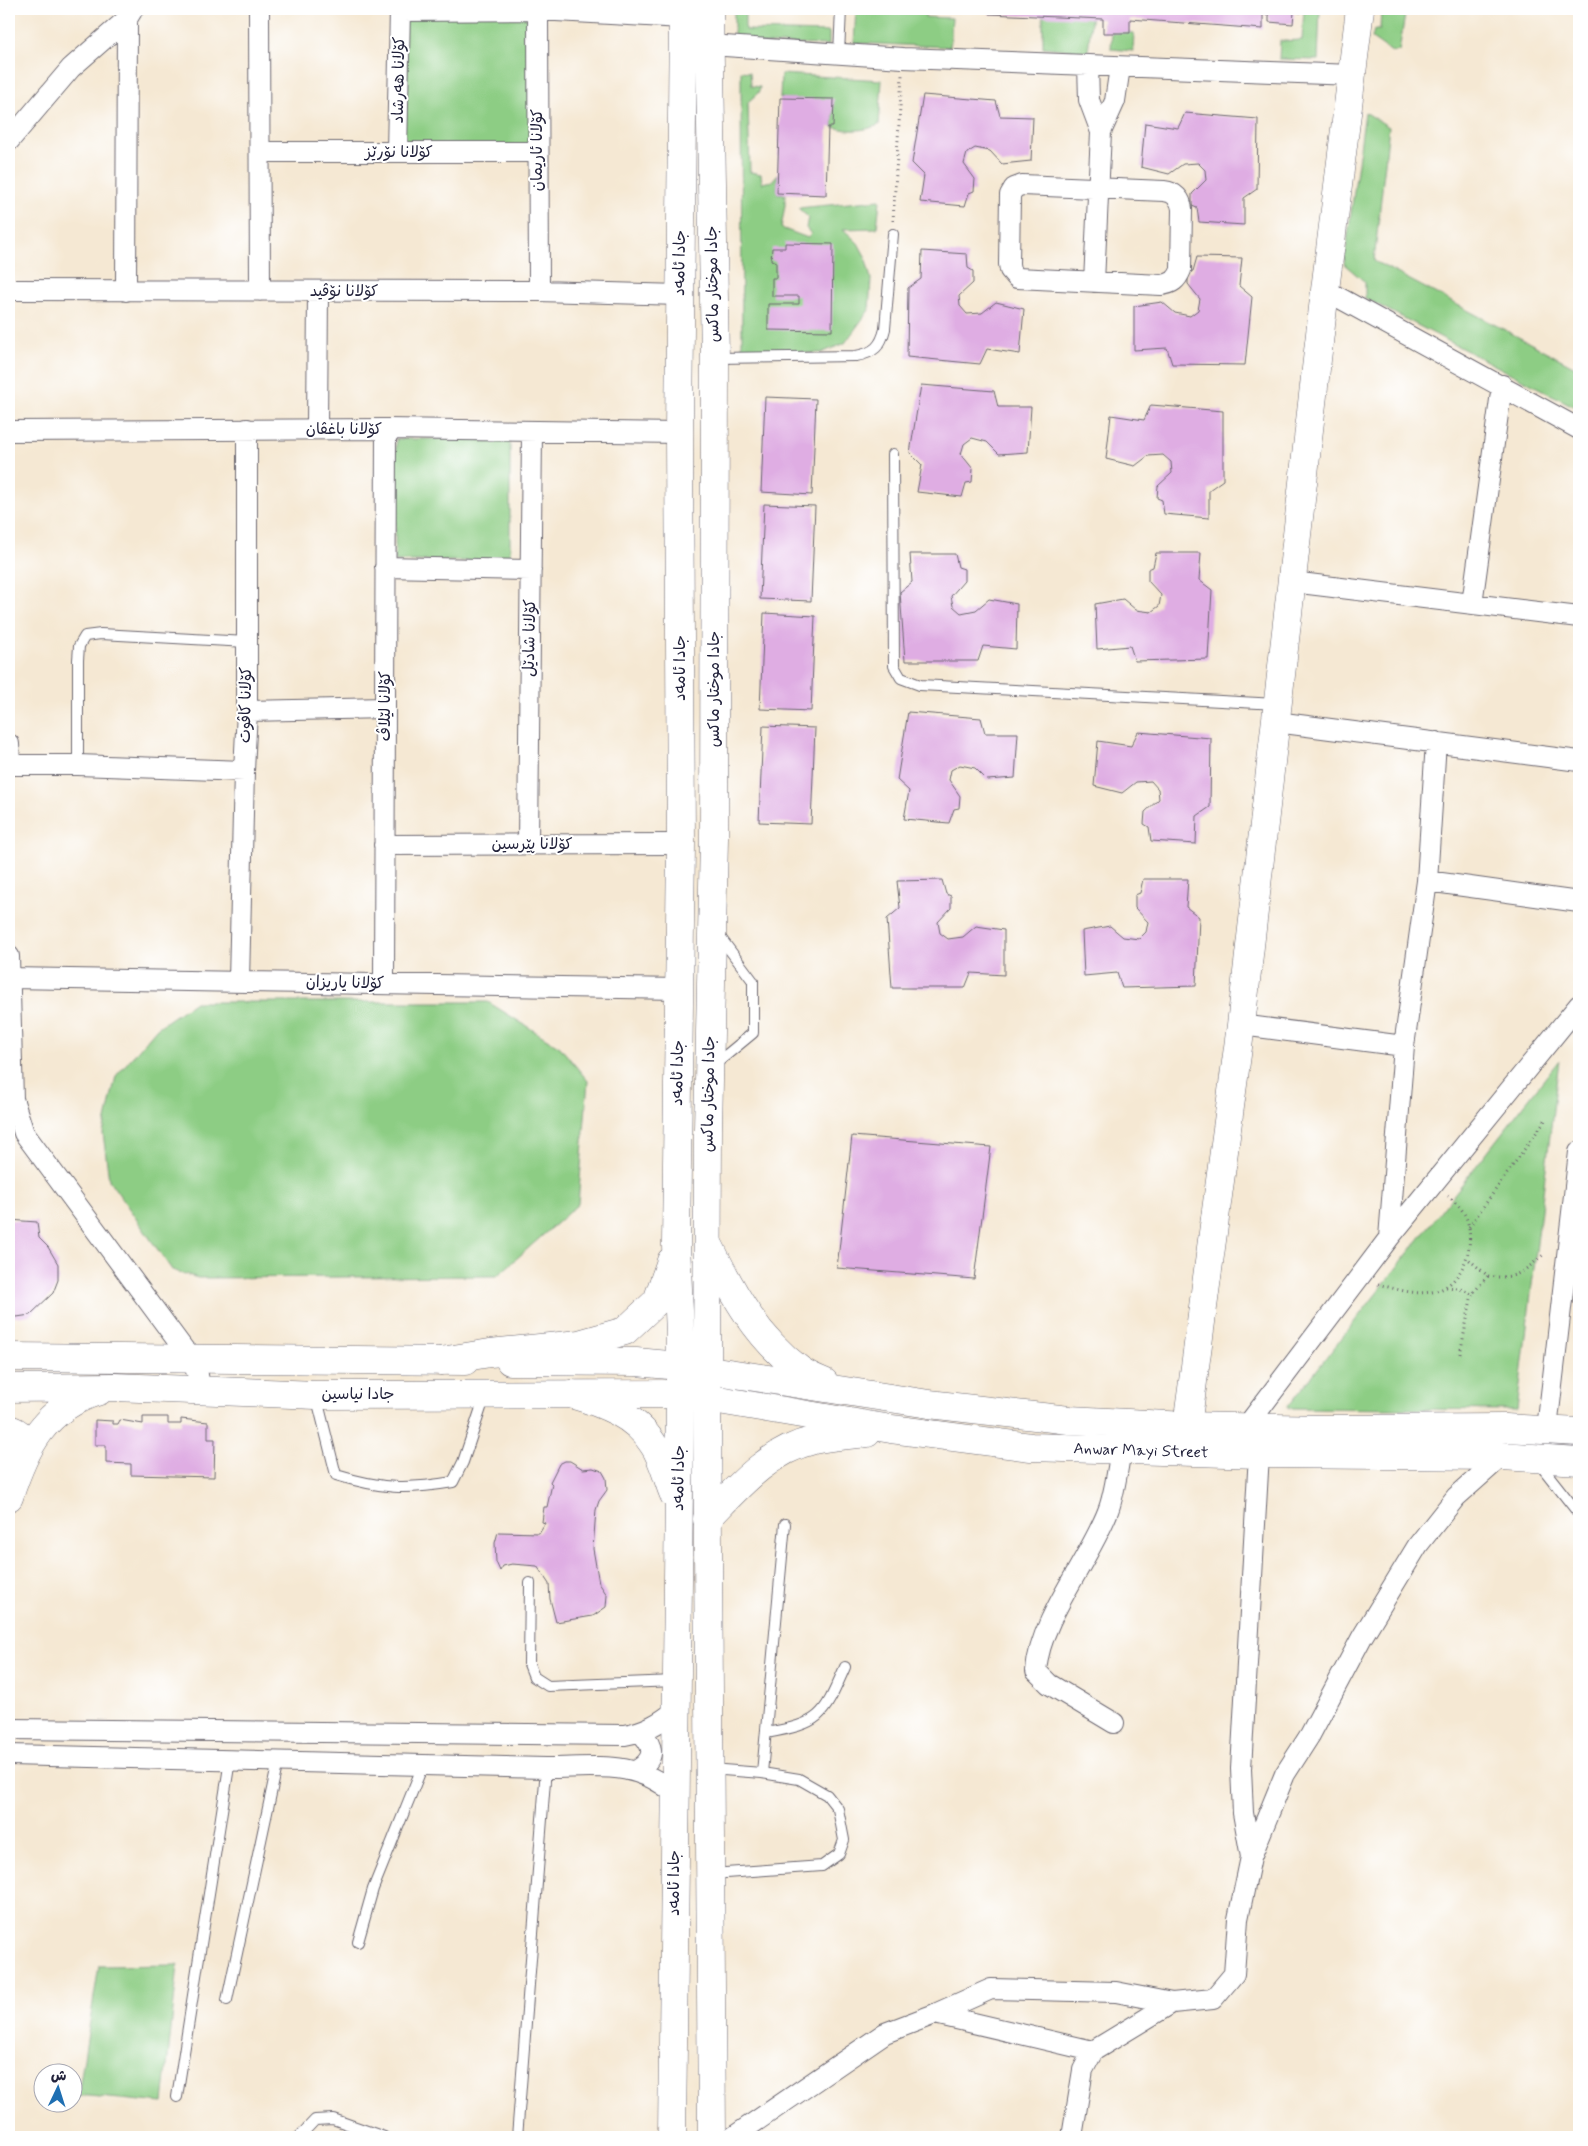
<svg xmlns="http://www.w3.org/2000/svg" width="1588" height="2146" font-family="Mynerve,'Playpen Sans Arabic',sans-serif">
<rect width="100%" height="100%" fill="#fff"/>
<filter id="ink" filterUnits="userSpaceOnUse"><feTurbulence type="fractalNoise" baseFrequency=".02" numOctaves="2"/><feDisplacementMap in="SourceGraphic" scale="10" xChannelSelector="R" yChannelSelector="G"/><feConvolveMatrix kernelMatrix="1 2 1 2 8 2 1 2 1" color-interpolation-filters="sRGB"/></filter>
<filter id="wash" filterUnits="userSpaceOnUse"><feTurbulence type="fractalNoise" baseFrequency=".0096" numOctaves="4" result="noise"/><feDisplacementMap in="SourceGraphic" scale="20" xChannelSelector="R" yChannelSelector="G"/><feGaussianBlur stdDeviation="1.12" result="paint"/><feColorMatrix in="noise" values="0 0 0 0 0 0 0 0 0 0 0 0 0 0 0 0 0 1.4 0 .05"/><feComposite in="paint" operator="in"/></filter>
<g filter="url(#wash)">
<rect width="100%" height="100%" fill="#f5e8d3"/>
<path fill="#8dcd84" stroke="#587860" d="M734,9H745V30L829,32V45L734,43Z
M856,9H926L925,17L952,18L950,47L854,43Z
M1043,9L1092,11L1088,52L1043,47Z
M1304,9H1320L1318,60L1279,59L1280,41L1302,40Z
M1381,9H1406L1399,51L1392,52L1372,38L1374,30H1380Z
M538,10L537,152H397L400,11Z
M1112,31L1134,33L1133,51L1111,49Z
M741,71L750,72L751,86L760,87L759,92L748,102L750,172L761,174L762,183L772,181L778,174L777,193L785,194V205L781,228L808,238L811,234L806,228L808,217L798,208L880,200L877,228L843,229L858,243L865,256L871,279L869,310L845,343L821,353H742Z
M781,74L882,80L879,125C863,131 850,132 833,127V102L780,98Z
M1365,112L1389,127L1374,261L1579,369V409L1365,298V282L1344,264Z
M396,439H510V561H395Z
M195,1002H488L560,1047L588,1081L578,1204L497,1276L198,1278L172,1270L109,1180L103,1133L116,1076L157,1028Z
M1559,1060L1517,1410L1287,1408Z
M178,1965L163,2103L78,2095L99,1966Z"/>
<g id="blocks">
<path fill="#dfade3" d="M879,9H921L916,13Z
M990,9H1301V13L1294,12L1293,24L1269,22V15L1263,14V29L1130,19V33H1103V19L989,14Z
M923,95L996,101L1000,116L1033,117L1031,161L1002,164L990,151L975,148L967,153L964,164L975,179L974,191L969,193L965,206L920,202L924,175L912,163Z
M780,98L834,99L833,127H828L826,195L777,193Z
M1185,113L1258,119L1257,189L1244,198V225L1199,222L1197,208L1192,206V194L1206,180L1205,170L1198,163L1183,164L1169,174L1141,167L1145,123L1178,128Z
M785,243L833,244L832,331L768,330V304H799V296H772V278H776V262L771,260L772,248H785Z
M922,251L967,254L968,268L973,271V283L959,296L960,306L967,314L982,313L996,302L1024,309L1020,354L987,349L980,364L907,357L908,288L921,279Z
M1197,257L1242,258L1239,286L1252,297L1245,365L1172,364L1167,348L1134,350V306L1162,302L1175,313L1190,316L1198,310L1200,299L1188,284V272L1193,271Z
M921,385L994,391L998,407H1031L1028,452L999,454L987,442L972,438L964,444L961,454L973,469L972,482L966,483L962,497L917,492L922,465L910,453Z
M765,397L816,399L812,495L761,492Z
M1151,405L1223,411V480L1209,490V518L1164,514L1162,500L1157,498L1158,486L1172,473L1171,462L1163,455L1148,456L1135,466L1106,459L1111,415L1144,420Z
M764,504L815,506L811,601L760,599Z
M1156,553H1201L1199,580L1212,590L1208,659L1135,661L1130,646L1097,649L1095,604L1123,599L1136,610L1151,612L1159,606L1161,595L1148,581V569L1153,567Z
M910,554H955L958,567L964,569V581L951,596L953,606L961,613L976,610L989,599L1017,604L1016,649L983,646L978,661H905L900,592L912,582Z
M764,613L815,616L811,711L760,709Z
M908,712L981,718L985,733H1018L1015,778L987,780L975,768L960,765L951,770L949,780L960,796L959,808L954,809L949,823L904,819L909,791L897,780Z
M763,726L815,728L811,824L759,822Z
M1138,732L1211,738L1210,807L1197,816L1196,844L1151,841L1149,827L1144,824L1145,812L1159,799L1158,789L1151,781L1136,782L1122,793L1094,786L1098,741L1131,746Z
M1143,879H1188L1186,907L1199,917L1196,986L1122,988L1117,973L1084,976L1082,931L1110,926L1123,937L1139,939L1146,932L1148,922L1135,908V895L1140,893Z
M942,880L946,894L951,896V908L938,922L940,933L948,939L963,937L976,926L1004,930V975L971,973L965,988H892L887,919L900,908L897,881Z
M852,1136L991,1147L974,1279L837,1268Z
M9,1220L37,1222L39,1238L48,1247L58,1264V1280L53,1293L30,1315L17,1317L9,1316Z
M143,1417H168V1424H181V1419L208,1422V1439H215L214,1477L131,1475V1464L106,1463V1445H95V1420L113,1421V1424H118L120,1420L143,1424Z
M565,1461H570L583,1469L593,1468L602,1471L606,1478L607,1490L599,1501L596,1510L593,1549L599,1583L607,1595L606,1607L593,1616L556,1622L550,1599L549,1584L537,1566L512,1564L503,1566L500,1571L496,1562L495,1543L498,1532L539,1533L545,1523L542,1522L544,1507H547L552,1484L550,1482L559,1464Z"/>
</g>
</g>
<g filter="url(#ink)">
<use href="#blocks" fill-opacity="0" stroke="#6c6770" stroke-width="1"/>
<g fill="none" stroke-linecap="round" stroke-linejoin="round">
<defs>
<path id="lane" d="M839,54L841,9
M716,358L856,356C874,353 881,346 885,329L893,234
M893,454L894,666L901,678L920,685L1277,704
M78,765V660L79,646L85,636L101,634L247,642
M713,1066L753,1033V981L717,933
M316,1395L336,1475C382,1489 406,1490 453,1482L463,1462L485,1396
M1538,1462L1579,1514
M530,1583L529,1664L534,1677L548,1686L675,1681
M766,1733C822,1723 823,1717 845,1667
M710,1769L762,1773L799,1779L827,1795L838,1809L844,1840L839,1854L822,1866L712,1874
M762,1773L785,1524
M358,1942L373,1889L423,1765
M227,2000L278,1761
M177,2097L230,1760
M299,2137L315,2120L333,2119L384,2137
M517,2137L546,1768"/>
<path id="street" d="M259,9L260,291
M538,10L539,291
M400,11L538,10L683,18
M709,45L903,58L1353,75
M1088,65L1089,100L1101,132
M9,141L71,68L127,19
M261,152H537
M397,152L400,9
M1022,185L1164,191C1175,192 1181,199 1182,209L1181,270C1177,280 1172,284 1161,285L1017,278L1010,270L1009,264L1010,195L1014,188Z
M1094,282L1101,132L1115,101L1120,67
M9,290L539,291L680,295
M1325,290L1579,429
M126,291L127,19L133,9
M317,429L318,291
M9,431L386,429L679,433
M385,567L531,570
M1292,582L1579,617
M1472,604L1502,385
M247,711L385,708
M1276,722L1579,761
M9,744L10,764
M9,765H78L244,771
M528,844L532,431
M384,845L681,844
M1427,881L1579,902
M9,956L13,1099L24,1133L191,1359L198,1375L200,1389
M10,978L679,989
M239,981L244,771L247,711V429
M384,984L386,429
M1241,1025L1404,1046
M1389,1238L1404,1046L1427,881L1436,742
M1246,1427L1389,1238L1579,1005
M1547,1429L1579,1152
M1114,1723L1049,1684L1036,1671C1040,1618 1089,1561 1108,1511C1115,1493 1117,1470 1121,1451
M9,1729L625,1735C646,1731 660,1723 676,1710
M9,1755L546,1768C595,1768 636,1759 675,1794
M636,1771C655,1759 656,1748 640,1732
M1251,1857L1243,1813L1241,1769L1259,1454
M935,2014L1093,2051
M733,2137L885,2033L935,2014L991,1989L1116,1992L1172,2003L1213,1999L1234,1974L1238,1919L1251,1857L1285,1774L1310,1735L1362,1637L1418,1545L1456,1497L1502,1456
M1072,2137L1083,2070L1093,2051L1172,2003"/>
<path id="secondary" d="M9,1357L465,1361
M510,1361L636,1362L680,1366
M9,1388L114,1387L316,1395L680,1394
M1187,1426L1241,1025L1325,290L1360,9
M9,1429C20,1432 24,1438 27,1448
M9,1497C25,1447 45,1407 99,1391"/>
<g id="primary">
<path d="M709,9L715,358L714,838L708,1130L707,1397L712,2137"/>
<path d="M710,1247C733,1294 757,1338 800,1370C807,1375 816,1379 824,1382"/>
<path d="M441,1361L490,1353L579,1344L625,1331L657,1301L671,1261"/>
<path d="M690,1367L929,1404L1069,1420L1187,1426L1325,1429L1505,1428L1579,1432"/>
<path d="M571,1394C602,1403 635,1415 653,1444C663,1458 667,1479 674,1495"/>
<path id="s1" d="M689,1395L891,1429L1031,1447L1259,1454L1502,1456L1579,1461"/>
<path d="M707,1519C738,1487 768,1451 814,1440C831,1436 850,1435 867,1433"/>
<path d="M672,2137L680,1394V1333L676,1245L681,844L679,433L683,9"/>
</g>
</defs>
<use href="#lane" stroke="#6c6770" stroke-width="12"/>
<use href="#street" stroke="#6c6770" stroke-width="22"/>
<use href="#secondary" stroke="#6c6770" stroke-width="29"/>
<use href="#primary" stroke="#6c6770" stroke-width="29"/>
<path stroke="#6c6770" stroke-width="3" stroke-dasharray="1 4" stroke-linecap="butt" d="M893,221L902,75
M1469,1227L1546,1119
M1488,1276C1516,1280 1523,1272 1543,1255
M1378,1284C1395,1289 1414,1295 1432,1292C1462,1287 1476,1246 1467,1220C1464,1210 1456,1203 1448,1196
M1446,1287L1458,1288L1472,1294L1488,1276L1467,1258
M1460,1354L1472,1294"/>
<use href="#lane" stroke="#fff" stroke-width="10"/>
<use href="#street" stroke="#fff" stroke-width="20"/>
<use href="#secondary" stroke="#fff" stroke-width="28"/>
<use href="#primary" stroke="#fff" stroke-width="28"/>
</g>
</g>
<g text-anchor="middle" dominant-baseline="central" stroke-width="4" stroke-linejoin="round" paint-order="stroke">
<g font-size="16" fill="#22223b" stroke="#fff">
<text transform="translate(399 80) rotate(-89)">کۆلانا هەرشاد</text>
<text transform="translate(537 150) rotate(-90)">کۆلانا ئاریمان</text>
<text x="399" y="152">کۆلانا نۆرێز</text>
<text transform="translate(680 263) rotate(-89)">جادا ئامەد</text>
<text transform="translate(713 284) rotate(-91)">جادا موختار ماكس</text>
<text x="344" y="291">کۆلانا نۆڤید</text>
<text x="344" y="429">کۆلانا باغڤان</text>
<text transform="translate(530 638) rotate(-89)">کۆلانا شادێل</text>
<text transform="translate(680 668) rotate(-90)">جادا ئامەد</text>
<text transform="translate(714 689) rotate(-90)">جادا موختار ماكس</text>
<text transform="translate(246 705) rotate(-89)">کۆلانا کاڤوت</text>
<text transform="translate(385 706) rotate(-90)">کۆلانا لێلاڤ</text>
<text x="532" y="844">کۆلانا پێرسین</text>
<text transform="translate(345 983) rotate(1)">کۆلانا یاریزان</text>
<text transform="translate(678 1073) rotate(-89)">جادا ئامەد</text>
<text transform="translate(709 1094) rotate(-89)">جادا موختار ماكس</text>
<text x="358" y="1394">جادا نیاسین</text>
<text stroke="none"><textPath href="#s1" startOffset="456">Anwar Mayi Street</textPath></text>
<text transform="translate(679 1478) rotate(-89)">جادا ئامەد</text>
<text transform="translate(674 1883) rotate(-90)">جادا ئامەد</text>
</g>
</g>
<rect width="1588" height="2146" fill="none" stroke="#fff" stroke-width="30"/>
<g transform="translate(58 2088) rotate(4)"><circle r="24" fill="#ffffff" stroke="#a7a7b1"/>
<path d="M0-4L9 19L0 12L-9 19Z" fill="#1f6fb2"/>
<text y="-8" font-size="14" font-weight="bold" text-anchor="middle" fill="#22223b">ش</text>
</g>
</svg>
